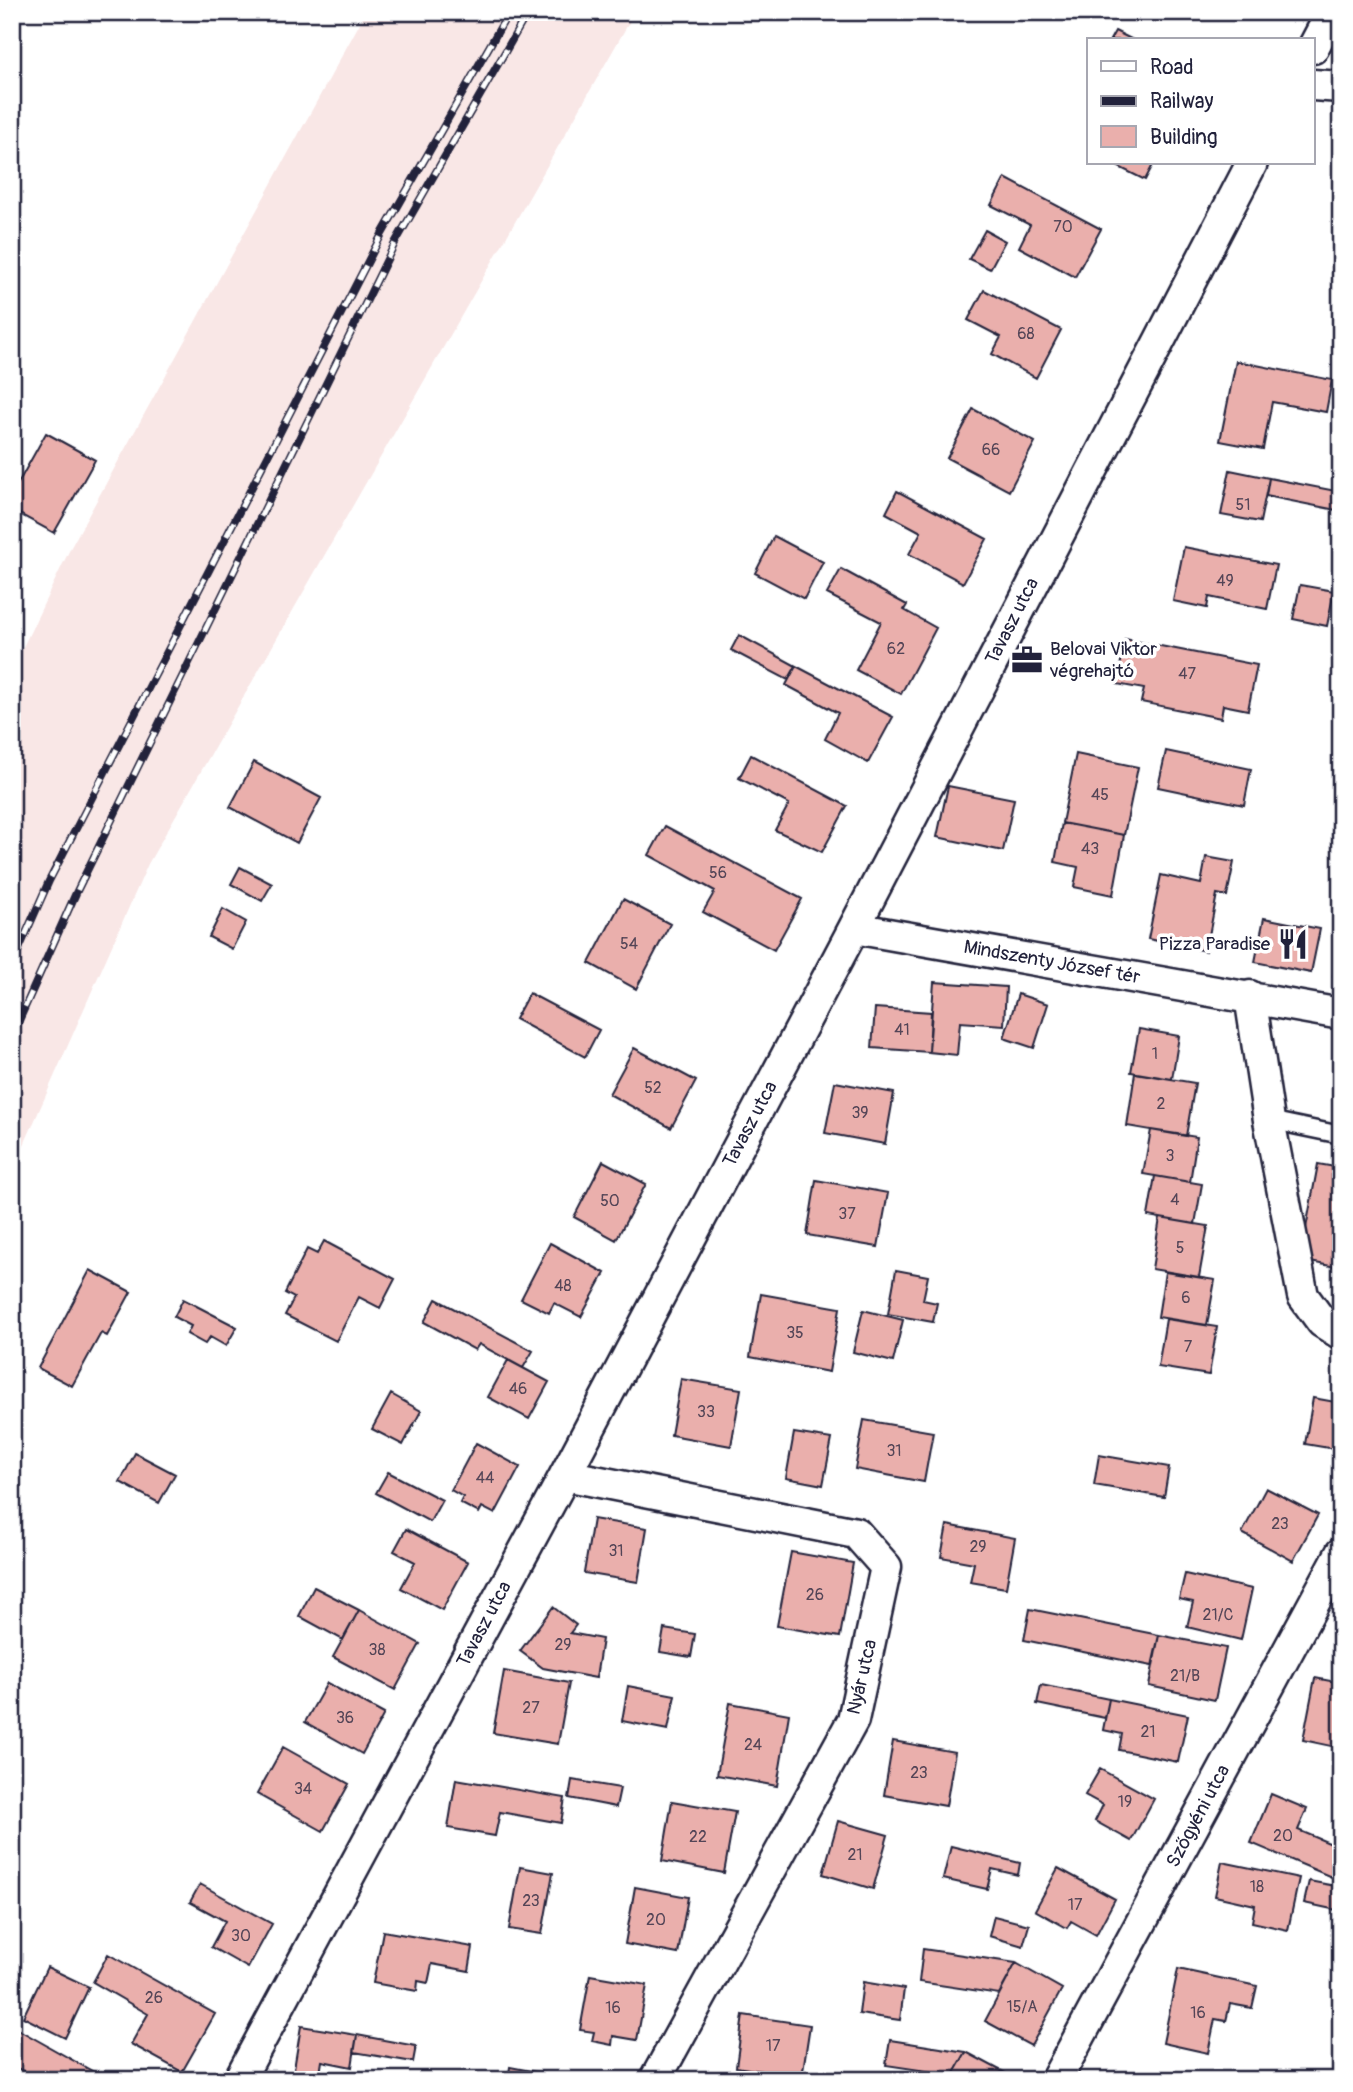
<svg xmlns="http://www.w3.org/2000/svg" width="1353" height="2092" font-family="Pangolin,sans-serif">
<rect width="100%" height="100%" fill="#fff"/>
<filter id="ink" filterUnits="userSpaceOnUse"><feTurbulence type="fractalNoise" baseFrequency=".0143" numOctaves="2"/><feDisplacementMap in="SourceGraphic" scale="14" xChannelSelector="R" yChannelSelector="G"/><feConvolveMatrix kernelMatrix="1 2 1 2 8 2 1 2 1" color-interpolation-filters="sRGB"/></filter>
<g filter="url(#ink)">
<path fill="#f9e7e6" d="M366,12H635L148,864L12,1172V670L71,547Z"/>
<path fill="#eaafac" stroke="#22223b" stroke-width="2" d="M1115,31L1133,40H1110Z
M1111,163H1154L1145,180Z
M1005,178L1101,229L1075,277L1019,247L1030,225L991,205Z
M985,230L1005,241L990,269L969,259Z
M984,290L1061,330L1036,378L992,354L1001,337L968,320Z
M1236,361L1332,380L1326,412L1272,402L1263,449L1220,441Z
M973,409L1035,442L1009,491L947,458Z
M46,433L95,460L54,533L12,510V494Z
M1230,470L1269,478L1260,522L1221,515Z
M1269,478L1341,492V511L1266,496Z
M897,491L987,539L963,583L909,554L921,532L886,513Z
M774,536L823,562L804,599L755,573Z
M1184,547L1276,565L1267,609L1209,597L1207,608L1173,601Z
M841,569L907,605L904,610L936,628L901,694L856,670L881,622L827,594Z
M1300,585L1334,591L1327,626L1293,619Z
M739,635L796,666L788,680L731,650Z
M1125,639L1257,665L1248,710L1223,705L1221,718L1141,702L1144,689L1117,684Z
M796,666L893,717L868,763L825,739L838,713L786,685Z
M1166,751L1251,769L1244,805L1158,787Z
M1076,754L1138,767L1124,835L1062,823Z
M751,755L847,806L822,852L775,830L789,804L739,778Z
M254,762L321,798L297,843L230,807Z
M948,786L1014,799L1003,851L937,837Z
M1062,823L1124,835L1113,895L1074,887L1078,867L1055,862Z
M665,826L802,899L774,950L703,912L715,891L649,855Z
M1206,857L1234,862L1227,896L1217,894L1206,951L1148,939L1161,875L1201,884Z
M240,867L272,884L262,901L231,884Z
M623,899L670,924L636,989L589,963Z
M223,909L246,922L232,949L209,937Z
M1264,918L1320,929L1311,973L1255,962Z
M1338,953L1341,954V978L1333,977Z
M934,982L1006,987L1004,1025L960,1022L957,1055L929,1052Z
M529,993L599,1030L585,1057L515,1019Z
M1018,994L1048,1004L1034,1048L1004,1038Z
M875,1008L931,1012L929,1052L872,1048Z
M1139,1029L1179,1036L1172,1079L1131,1072Z
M634,1048L696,1081L671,1128L609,1094Z
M1135,1073L1195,1083L1186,1136L1127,1126Z
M835,1082L894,1093L885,1144L825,1133Z
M1151,1130L1197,1137L1190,1182L1143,1174Z
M603,1161L646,1184L616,1240L574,1217Z
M1318,1164L1341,1168V1268L1300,1260Z
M1155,1176L1202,1184L1195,1224L1148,1216Z
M816,1180L888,1193L878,1247L807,1235Z
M1160,1218L1208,1226L1199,1277L1152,1269Z
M324,1241L395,1279L380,1308L359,1297L336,1341L285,1315L294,1298L285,1293L307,1249L317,1254Z
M550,1243L605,1273L581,1317L554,1303L549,1313L521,1299Z
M90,1270L131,1292L107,1336L101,1333L72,1386L38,1368Z
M896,1270L928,1276L923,1300L937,1303L933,1322L888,1314Z
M1165,1272L1215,1280L1207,1325L1158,1317Z
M761,1294L840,1308L829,1372L750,1357Z
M183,1299L237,1327L226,1346L210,1337L205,1344L187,1334L191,1326L174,1317Z
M436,1299L533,1351L523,1368L479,1344L475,1350L424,1322Z
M863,1310L903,1320L893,1362L853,1352Z
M1166,1319L1217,1327L1209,1375L1158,1367Z
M508,1360L549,1382L529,1419L488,1397Z
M681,1379L741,1389L731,1446L671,1435Z
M391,1394L421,1411L403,1445L372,1429Z
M1313,1398L1341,1403V1450L1305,1444Z
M864,1420L933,1432L924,1482L855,1469Z
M794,1433L832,1439L823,1485L786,1478Z
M476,1443L520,1467L495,1514L482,1507L479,1513L460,1503L463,1497L451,1490Z
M135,1453L175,1474L159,1503L120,1482Z
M1099,1455L1169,1467L1164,1497L1094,1485Z
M388,1472L442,1500L430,1522L376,1493Z
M1266,1488L1318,1515L1293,1561L1242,1533Z
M593,1519L647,1528L638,1582L584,1573Z
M947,1525L1015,1538L1006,1588L970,1582L974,1563L941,1557Z
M406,1529L468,1562L442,1610L401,1588L415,1562L394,1551Z
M791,1552L853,1563L840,1637L777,1626Z
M1185,1574L1252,1589L1241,1640L1187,1627L1193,1602L1179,1599Z
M314,1587L359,1610L343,1640L299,1616Z
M553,1607L576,1625L570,1633L602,1639L596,1678L543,1668L520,1651Z
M1030,1609L1159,1635L1152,1666L1024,1640Z
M359,1610L420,1644L395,1690L333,1657Z
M664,1629L695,1634L691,1657L660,1652Z
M1159,1635L1226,1648L1215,1700L1149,1686Z
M504,1671L569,1683L558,1744L493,1733Z
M1315,1678L1341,1683V1748L1303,1740Z
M327,1683L384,1714L362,1754L305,1722Z
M1041,1685L1109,1699L1105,1718L1037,1704Z
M628,1686L675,1695L668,1730L622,1721Z
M1109,1699L1188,1715L1178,1762L1119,1750L1122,1734L1103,1730Z
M730,1703L789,1714L777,1786L717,1775Z
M893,1741L955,1752L946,1806L884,1795Z
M283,1747L349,1784L323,1831L257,1794Z
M1100,1769L1154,1799L1131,1841L1095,1821L1103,1805L1085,1795Z
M456,1779L565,1798L561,1823L500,1812L495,1836L448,1828Z
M572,1780L620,1788L616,1807L569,1798Z
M1271,1794L1307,1809L1298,1830L1341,1848V1881L1251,1843Z
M672,1801L735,1812L724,1873L662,1861Z
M838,1821L888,1835L873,1889L823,1874Z
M951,1846L1020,1863L1018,1875L992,1869L987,1889L943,1879Z
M1222,1862L1299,1878L1288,1930L1252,1922L1255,1905L1215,1896Z
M520,1867L553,1873L542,1934L509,1929Z
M1058,1868L1115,1899L1096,1935L1071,1921L1067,1928L1035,1910Z
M1309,1881L1341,1887V1911L1304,1903Z
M200,1884L272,1924L248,1968L211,1947L225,1921L190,1902Z
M635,1887L688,1897L678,1954L625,1944Z
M994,1916L1029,1925L1023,1946L989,1936Z
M383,1931L473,1947L469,1971L432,1964L428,1983L418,1981L417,1991L373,1983Z
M923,1949L1016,1963L999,1994L919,1982Z
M108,1954L215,2014L182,2072L131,2044L148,2014L93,1982Z
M1016,1963L1062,1989L1031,2046L985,2021Z
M47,1967L89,1987L65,2038L23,2017Z
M1178,1969L1257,1986L1252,2008L1230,2004L1226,2021L1215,2019L1208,2053L1163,2043Z
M590,1975L647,1985L637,2040L613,2036L612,2045L592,2041L594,2032L580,2030Z
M863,1982L904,1989L900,2020L859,2014Z
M743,2015L810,2025L802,2077L736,2067Z
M12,2026L108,2080H39L12,2065Z
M301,2026L357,2035L352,2067L322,2061L319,2080L293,2075Z
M357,2035L416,2046L413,2062L354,2052Z
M890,2040L966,2052L953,2075L886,2065Z
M966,2052L1013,2077L1012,2080H950Z
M510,2067L579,2080H508Z"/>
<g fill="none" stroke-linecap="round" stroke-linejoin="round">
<defs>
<path id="service" d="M1269,1120L1341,1135"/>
<path id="minor" d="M1313,48L1332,12
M1313,85L1341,87
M854,928L1341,1014
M1250,996L1269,1120L1303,1296L1322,1322L1341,1334
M565,1475L856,1533L886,1567L853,1720L655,2080
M239,2080L565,1475L854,928L1252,163
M1056,2080L1341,1553"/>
</defs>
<use href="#service" stroke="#22223b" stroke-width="21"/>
<use href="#minor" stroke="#22223b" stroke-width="35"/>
<use href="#service" stroke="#fff" stroke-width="16"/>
<use href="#minor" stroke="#fff" stroke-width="30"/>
<defs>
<path id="rail" d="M12,965L49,881L382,234L509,12
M12,1036L76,893L395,243L528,12"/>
</defs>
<use href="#rail" stroke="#22223b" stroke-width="8"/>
<use href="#rail" stroke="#fff" stroke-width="5" stroke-dasharray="16" stroke-linecap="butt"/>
</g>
</g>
<defs>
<symbol id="office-bare" viewBox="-9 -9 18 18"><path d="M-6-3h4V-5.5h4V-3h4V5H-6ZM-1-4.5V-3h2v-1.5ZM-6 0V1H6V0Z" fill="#22223b" stroke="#fff" stroke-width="2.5" paint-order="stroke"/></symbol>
<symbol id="restaurant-bare" viewBox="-9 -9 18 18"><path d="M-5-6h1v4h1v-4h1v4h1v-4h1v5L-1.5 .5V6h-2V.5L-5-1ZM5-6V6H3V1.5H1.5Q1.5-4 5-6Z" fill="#22223b" stroke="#fff" stroke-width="2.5" paint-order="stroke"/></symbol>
</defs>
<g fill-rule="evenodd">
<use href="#office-bare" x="1005" y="638" width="44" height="44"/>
<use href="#restaurant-bare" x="1271" y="922" width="44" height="44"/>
</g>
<g text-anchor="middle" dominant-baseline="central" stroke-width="7" stroke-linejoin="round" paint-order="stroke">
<g font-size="16" fill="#544557">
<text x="1063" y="227">70</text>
<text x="1026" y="334">68</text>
<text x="991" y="450">66</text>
<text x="1243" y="505">51</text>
<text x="1225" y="581">49</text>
<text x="896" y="649">62</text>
<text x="1187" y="674">47</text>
<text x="1100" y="795">45</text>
<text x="1090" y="849">43</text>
<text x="718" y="873">56</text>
<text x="629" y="944">54</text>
<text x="902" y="1030">41</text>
<text x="1155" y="1054">1</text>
<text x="653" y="1088">52</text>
<text x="1161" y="1104">2</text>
<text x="860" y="1113">39</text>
<text x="1170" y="1156">3</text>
<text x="1175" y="1200">4</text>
<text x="610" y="1201">50</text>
<text x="847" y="1214">37</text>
<text x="1180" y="1248">5</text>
<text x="563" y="1286">48</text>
<text x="1186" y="1298">6</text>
<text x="795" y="1333">35</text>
<text x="1188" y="1347">7</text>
<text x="518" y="1389">46</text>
<text x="706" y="1412">33</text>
<text x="894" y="1451">31</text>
<text x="485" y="1478">44</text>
<text x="1280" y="1524">23</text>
<text x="978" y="1547">29</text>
<text x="616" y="1551">31</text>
<text x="815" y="1595">26</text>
<text x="1218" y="1615">21/C</text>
<text x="563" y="1645">29</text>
<text x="377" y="1650">38</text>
<text x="1185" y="1676">21/B</text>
<text x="531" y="1708">27</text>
<text x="345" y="1718">36</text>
<text x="1148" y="1732">21</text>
<text x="753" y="1745">24</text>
<text x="919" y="1773">23</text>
<text x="303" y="1789">34</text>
<text x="1125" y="1802">19</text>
<text x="1283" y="1836">20</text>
<text x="698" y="1837">22</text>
<text x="855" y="1855">21</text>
<text x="1257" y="1887">18</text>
<text x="531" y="1901">23</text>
<text x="1075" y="1905">17</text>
<text x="656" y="1920">20</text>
<text x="241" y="1936">30</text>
<text x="154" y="1998">26</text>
<text x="1022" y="2007">15/A</text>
<text x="613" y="2008">16</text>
<text x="1198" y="2013">16</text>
<text x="773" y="2046">17</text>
</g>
<g font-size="19" fill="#22223b" stroke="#fff">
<text transform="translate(1012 621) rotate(-63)">Tavasz utca</text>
<text transform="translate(1052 962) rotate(10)">Mindszenty József tér</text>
<text transform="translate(750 1124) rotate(-62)">Tavasz utca</text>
<text transform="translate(484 1624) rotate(-62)">Tavasz utca</text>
<text transform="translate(862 1677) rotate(-77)">Nyár utca</text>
<text transform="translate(1198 1816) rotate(-62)">Szőgyéni utca</text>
</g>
<g font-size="19" fill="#22223b" stroke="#fff" text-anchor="start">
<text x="1050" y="649">Belovai Viktor<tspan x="1050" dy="22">végrehajtó</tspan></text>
<text x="1270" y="944" text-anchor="end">Pizza Paradise</text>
</g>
</g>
<rect width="1353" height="2092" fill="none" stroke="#fff" stroke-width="42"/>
<rect x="21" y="21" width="1311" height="2050" fill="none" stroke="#22223b" stroke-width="2.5" filter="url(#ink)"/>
<rect x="1087" y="38" width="228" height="126" fill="#ffffff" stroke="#a7a7b1" stroke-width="2"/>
<rect x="1101" y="61" width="35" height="10" fill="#ffffff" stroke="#a7a7b1" stroke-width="2"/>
<text x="1150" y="74" font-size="21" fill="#22223b">Road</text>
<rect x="1101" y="96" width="35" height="10" fill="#22223b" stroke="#a7a7b1" stroke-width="2"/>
<text x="1150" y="108" font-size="21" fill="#22223b">Railway</text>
<rect x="1101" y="126" width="35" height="21" fill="#eaafac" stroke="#a7a7b1" stroke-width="2"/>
<text x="1150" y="144" font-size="21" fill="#22223b">Building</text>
</svg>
